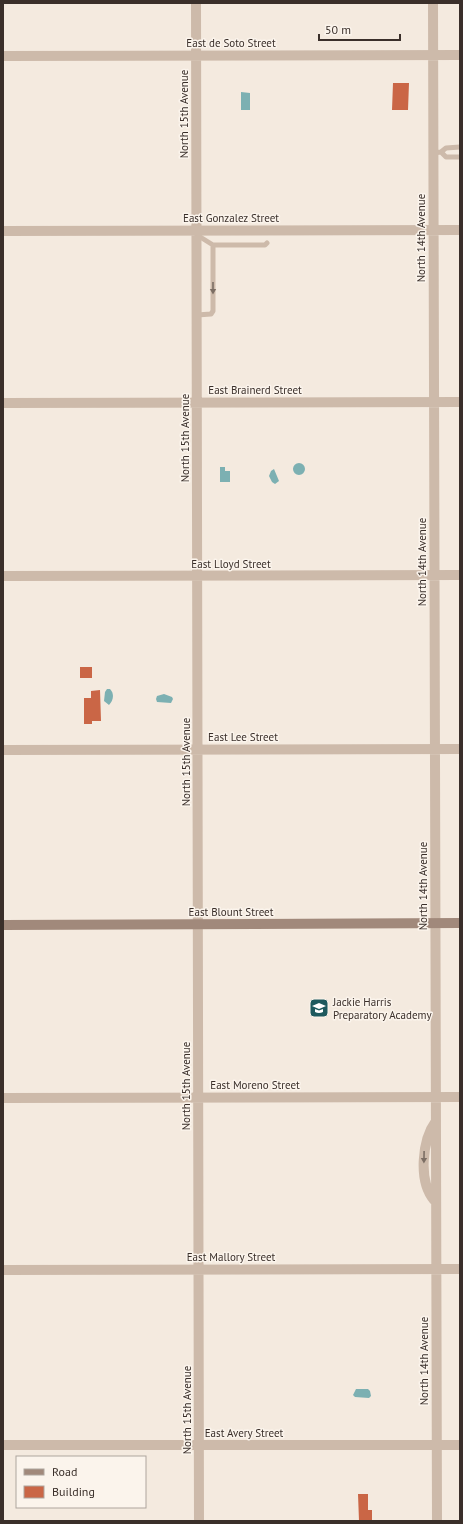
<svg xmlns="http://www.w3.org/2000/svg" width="463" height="1524" font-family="'PT Sans',sans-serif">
<rect width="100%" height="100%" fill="#f4eadf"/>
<path fill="#7cb0b2" d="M241,92L250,93V110H241Z
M293 469a6 6 0 1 1 12 0a6 6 0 1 1-12 0Z
M220,467H225V471H230V482H220Z
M274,469L279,481L275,484L272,482L269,476L271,471Z
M107,689H110C115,694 113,701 109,705L104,701L105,692Z
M164,694L172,697L173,699L171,703L157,702L156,699L157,696Z
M356,1389H368L370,1391L371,1396L369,1398L355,1397L353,1395Z"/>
<path fill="#ca6646" d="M393,83H409L408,110H392Z
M80,667H92V678H80Z
M100,690L101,721H92V724H84V698H91V691Z
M358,1494H368V1510H372V1521H359Z"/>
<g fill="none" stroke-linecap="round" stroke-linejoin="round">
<path stroke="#cdbaaa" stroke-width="5" d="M441,152L446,157H460
M433,153L441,152L446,148L460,147
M197,235L213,245H265L267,243
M197,315L211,314L213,311V245"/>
<path stroke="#cdbaaa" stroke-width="10" d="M196,3L199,1521
M433,3L437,1521
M3,56L460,55
M3,231L460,230
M3,403L460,402
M3,576L460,575
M3,750L460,749
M3,1098L460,1097
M434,1200C418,1181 422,1140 436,1121
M3,1270L460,1269
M3,1445H460"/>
<path stroke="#a1897b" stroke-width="10" d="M3,925L460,923"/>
</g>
<defs><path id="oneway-solid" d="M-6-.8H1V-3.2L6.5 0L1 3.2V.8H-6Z"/></defs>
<g fill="#7c6e64">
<use href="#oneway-solid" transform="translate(213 288) rotate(90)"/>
<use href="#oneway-solid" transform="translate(424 1157) rotate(91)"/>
</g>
<defs>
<symbol id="school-square" viewBox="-11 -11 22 22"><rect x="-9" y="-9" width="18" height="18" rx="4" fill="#1d595d" stroke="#fbf4ec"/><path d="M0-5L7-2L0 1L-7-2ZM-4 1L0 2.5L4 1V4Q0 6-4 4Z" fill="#fff"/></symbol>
</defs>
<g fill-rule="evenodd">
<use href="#school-square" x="308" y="997" width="22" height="22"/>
</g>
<g text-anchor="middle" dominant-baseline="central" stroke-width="3" stroke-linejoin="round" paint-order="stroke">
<g font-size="11" fill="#3a2f2a" stroke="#fbf4ec">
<text x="231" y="43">East de Soto Street</text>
<text transform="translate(184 114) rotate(-90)">North 15th Avenue</text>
<text x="231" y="218">East Gonzalez Street</text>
<text transform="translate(421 238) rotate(-90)">North 14th Avenue</text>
<text x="255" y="390">East Brainerd Street</text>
<text transform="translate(185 438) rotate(-90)">North 15th Avenue</text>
<text transform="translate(422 562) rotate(-90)">North 14th Avenue</text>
<text x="231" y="564">East Lloyd Street</text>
<text x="243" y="737">East Lee Street</text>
<text transform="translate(186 762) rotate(-90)">North 15th Avenue</text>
<text transform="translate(423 886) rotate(-90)">North 14th Avenue</text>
<text x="231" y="912">East Blount Street</text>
<text x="255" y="1085">East Moreno Street</text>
<text transform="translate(186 1086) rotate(-90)">North 15th Avenue</text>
<text x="231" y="1257">East Mallory Street</text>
<text transform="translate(424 1361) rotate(-90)">North 14th Avenue</text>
<text transform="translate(187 1410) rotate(-90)">North 15th Avenue</text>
<text x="244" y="1433">East Avery Street</text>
</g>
<g font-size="11" fill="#3a2f2a" stroke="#fbf4ec" text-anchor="start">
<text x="333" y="1002">Jackie Harris<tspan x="333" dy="13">Preparatory Academy</tspan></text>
</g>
</g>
<rect width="463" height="1524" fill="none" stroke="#3a2f2a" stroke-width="8"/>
<rect x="16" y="1456" width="130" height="52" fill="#fbf4ec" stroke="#aea59e"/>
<rect x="24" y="1469" width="20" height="6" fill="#a1897b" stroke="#aea59e"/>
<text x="52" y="1476" font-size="12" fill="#3a2f2a">Road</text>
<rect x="24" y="1486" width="20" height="12" fill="#ca6646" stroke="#aea59e"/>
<text x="52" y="1496" font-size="12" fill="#3a2f2a">Building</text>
<path d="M319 34v6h81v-6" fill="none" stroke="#3a2f2a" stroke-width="2"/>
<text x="325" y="34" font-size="12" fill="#3a2f2a" stroke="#fbf4ec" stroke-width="3" paint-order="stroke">50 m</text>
</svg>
